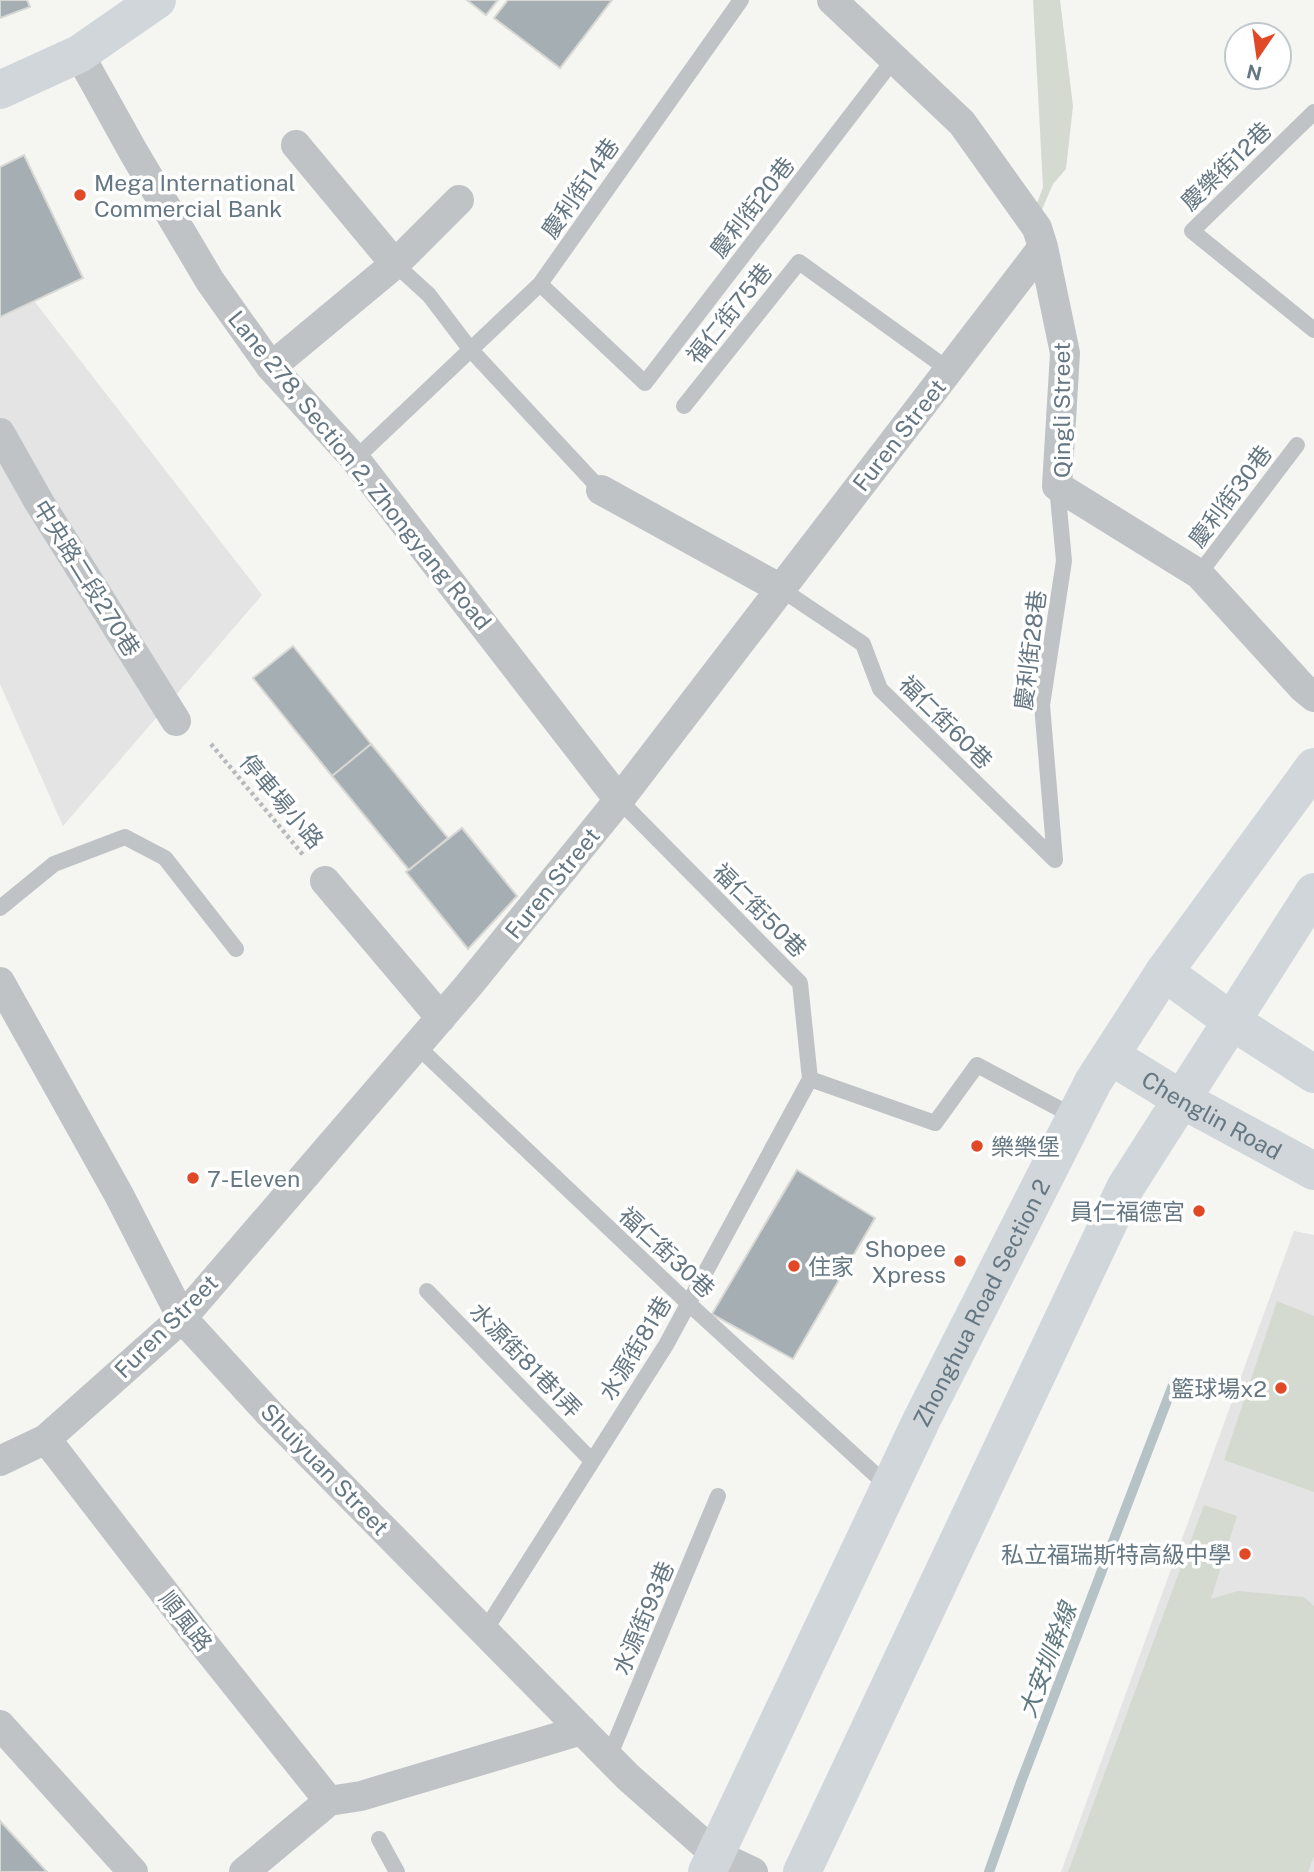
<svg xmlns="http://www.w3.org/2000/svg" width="1314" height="1872" font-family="'Public Sans','Noto Sans TC',sans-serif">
<rect width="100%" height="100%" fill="#f5f5f2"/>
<path fill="#e3e4e3" d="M0,257L262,595L63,826L0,684Z
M1294,1231L1314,1235V1872H1061Z"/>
<path fill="#d5dad1" d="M1033,0H1060L1073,106L1066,169L1053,184L1040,214L1036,206L1043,187Z
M1277,1301L1314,1316V1492L1224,1460Z
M1204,1505L1237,1516L1211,1599L1238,1591L1304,1597L1314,1606V1856L1308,1872H1068Z"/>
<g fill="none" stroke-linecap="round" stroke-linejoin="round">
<path stroke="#b5c2c6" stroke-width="10" d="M989,1872L1021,1782L1173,1385"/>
</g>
<path fill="#a5aeb3" stroke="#d7d7d4" stroke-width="2" d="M0,0H27L30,7L0,18Z
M467,0H498L486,15Z
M508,0H612L560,68L494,18Z
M24,155L83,278L0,317V167Z
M293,646L371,744L332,776L253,678Z
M371,744L448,838L409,870L332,776Z
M462,828L517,896L468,949L406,872Z
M797,1170L875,1218L793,1359L712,1314Z
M0,1821L47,1872H0Z"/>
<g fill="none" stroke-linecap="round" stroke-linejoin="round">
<path stroke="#b7babd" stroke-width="4.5" stroke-dasharray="3.5 3.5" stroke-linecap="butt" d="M211,744L304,856"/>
<path stroke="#bfc3c6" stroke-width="16" d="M741,0L540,284L645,383L894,59
M1314,112L1192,231L1314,330
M395,264L429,295L470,349L601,490
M684,406L799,262L949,370
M355,459L540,284
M1199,574L1297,445
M781,589L863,644L880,689L1055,860
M619,800L800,983L810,1079
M1055,860L1042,705L1064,561L1057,486
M0,908L54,864L125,837L165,858L236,949
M417,1046L688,1303L890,1488
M810,1079L935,1123L977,1065L1075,1117
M427,1291L592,1461
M484,1632L666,1345L810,1079
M609,1757L718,1496
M379,1839L397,1872"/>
<path stroke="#bfc3c6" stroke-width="30" d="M832,0L962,123L1037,228L1043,247L1065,353L1057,486L1199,574L1303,688L1314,697
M79,54L134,153L210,281L271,367L355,459L619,800
M296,145L395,264L459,200
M271,367L395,264
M0,433L39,502L176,721
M601,490L781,589
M325,881L441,1018
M0,982L119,1195L182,1318L269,1413L628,1777L715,1854L753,1872
M46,1439L207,1648L329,1801L244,1872
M0,1461L46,1439L182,1318L468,986L619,800L1043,247
M0,1725L133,1872
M329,1801L361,1796L582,1730"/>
<g stroke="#d1d6da" stroke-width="38">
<path d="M0,90L79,54L157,0"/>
<path d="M1164,972L1230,1020L1314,1074"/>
<path id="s1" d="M1111,1056L1181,1099L1314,1171"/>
</g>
<g stroke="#d1d6da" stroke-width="38">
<path id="s2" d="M707,1872L922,1419L1093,1082L1164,972L1314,767"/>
<path d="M802,1872L1125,1188L1314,892"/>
</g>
</g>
<g fill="#e14926" stroke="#fff" stroke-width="2.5">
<circle cx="80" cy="195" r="7"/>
<circle cx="977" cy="1146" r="7"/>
<circle cx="193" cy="1178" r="7"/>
<circle cx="1199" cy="1211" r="7"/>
<circle cx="960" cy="1261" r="7"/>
<circle cx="794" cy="1266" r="7"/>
<circle cx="1281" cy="1388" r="7"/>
<circle cx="1245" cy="1554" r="7"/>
</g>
<g text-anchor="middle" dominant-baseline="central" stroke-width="7" stroke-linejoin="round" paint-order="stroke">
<g font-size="23" fill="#657783" stroke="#fff">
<text transform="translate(1226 166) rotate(-44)">慶樂街12巷</text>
<text transform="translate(580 188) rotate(-55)">慶利街14巷</text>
<text transform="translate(752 207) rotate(-52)">慶利街20巷</text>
<text transform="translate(729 313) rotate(-51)">福仁街75巷</text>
<text transform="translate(1061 410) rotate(-90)">Qingli Street</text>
<text transform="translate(899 435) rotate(-52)">Furen Street</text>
<text transform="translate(360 470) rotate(51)">Lane 278, Section 2, Zhongyang Road</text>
<text transform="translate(1230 496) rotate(-53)">慶利街30巷</text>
<text transform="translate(87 578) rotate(58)">中央路二段270巷</text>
<text transform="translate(1030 650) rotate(-83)">慶利街28巷</text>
<text transform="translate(946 722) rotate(45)">福仁街60巷</text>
<text transform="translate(282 801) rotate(50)">停車場小路</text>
<text transform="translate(552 883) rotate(-51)">Furen Street</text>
<text transform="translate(760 910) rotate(45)">福仁街50巷</text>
<text stroke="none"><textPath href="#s1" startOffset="117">Chenglin Road</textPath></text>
<text transform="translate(667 1252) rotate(43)">福仁街30巷</text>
<text stroke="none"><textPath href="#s2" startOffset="632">Zhonghua Road Section 2</textPath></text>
<text transform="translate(166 1326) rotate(-45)">Furen Street</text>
<text transform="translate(635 1348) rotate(-59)">水源街81巷</text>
<text transform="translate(526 1360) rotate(46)">水源街81巷1弄</text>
<text transform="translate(325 1469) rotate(46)">Shuiyuan Street</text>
<text transform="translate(643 1618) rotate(-67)">水源街93巷</text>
<text transform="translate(186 1621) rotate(52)">順風路</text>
</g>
<g font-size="23" fill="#657783" stroke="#fff" text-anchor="start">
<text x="94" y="182">Mega International<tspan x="94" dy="26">Commercial Bank</tspan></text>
<text x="991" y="1146">樂樂堡</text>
<text x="207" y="1178">7-Eleven</text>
<text x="1185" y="1211" text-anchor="end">員仁福德宮</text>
<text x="946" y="1248" text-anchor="end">Shopee<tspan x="946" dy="26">Xpress</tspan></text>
<text x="808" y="1266">住家</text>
<text x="1267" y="1388" text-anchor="end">籃球場x2</text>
<text x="1231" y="1554" text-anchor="end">私立福瑞斯特高級中學</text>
</g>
<g font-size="24" font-style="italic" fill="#60787f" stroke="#fff">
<text transform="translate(1047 1660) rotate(-69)">大安圳幹線</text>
</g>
</g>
<g transform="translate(1258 56) rotate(193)"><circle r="33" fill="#ffffff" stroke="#c1c9cd" stroke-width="2"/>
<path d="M0-5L12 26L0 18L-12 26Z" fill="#e14926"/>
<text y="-10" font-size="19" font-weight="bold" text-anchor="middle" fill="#657783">N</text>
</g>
</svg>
